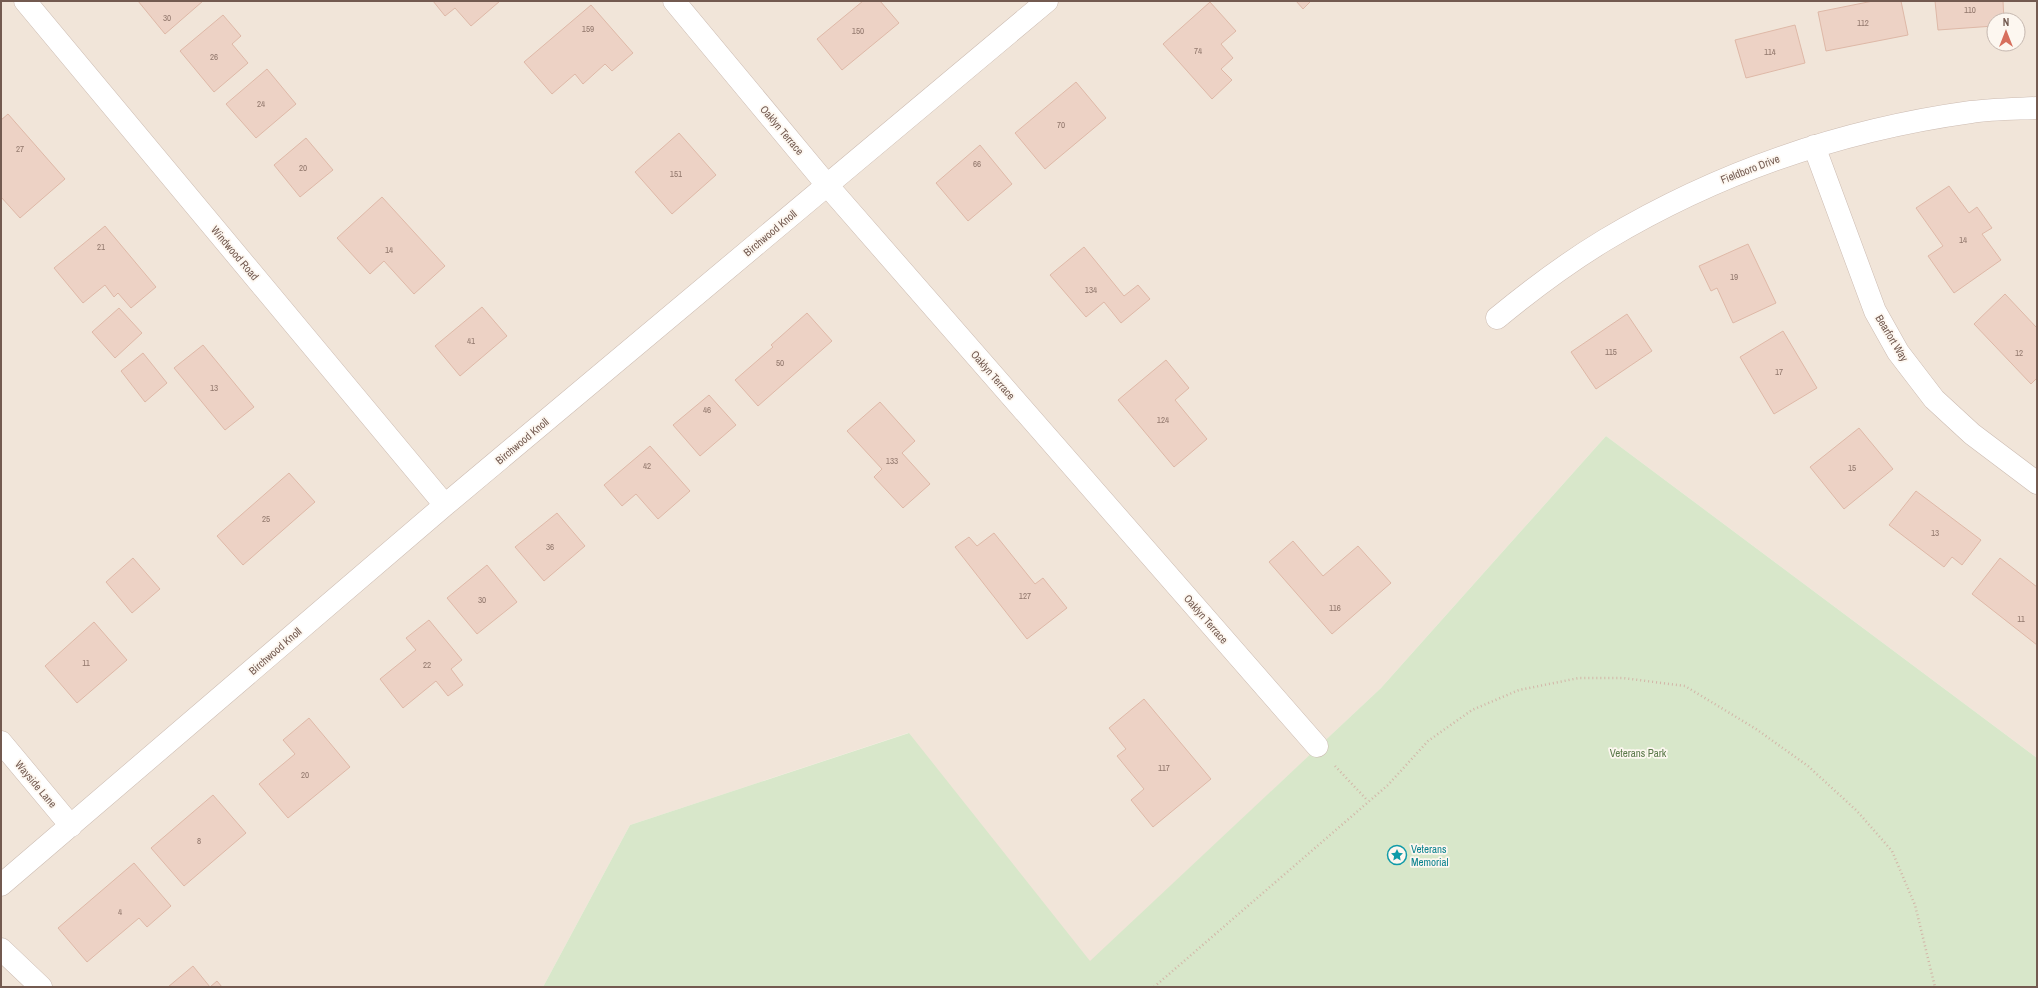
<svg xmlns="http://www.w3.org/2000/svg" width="2038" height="988" font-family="'Archivo Narrow',sans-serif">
<rect width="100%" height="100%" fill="#faf3ea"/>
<path fill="#f1e5d9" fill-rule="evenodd" d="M1,1H2037V758L1606,436L1381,688L1090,962L908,733L630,825L543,987H1ZM1994,20H2018V44H1994Z"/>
<path fill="#d8e7ca" d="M1606,436L2037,758V987H543L630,825L909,733L1090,961L1381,688Z"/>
<path fill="#edd2c5" stroke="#deb8a7" d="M138,1H203L165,34Z
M433,1H500L471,26L455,8L445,16Z
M863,1H880L899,23L842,70L817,39Z
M1296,1H1311L1303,9Z
M1873,1H1901L1908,35L1826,51L1818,12Z
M1935,1H2003L2004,20H1994V26L1938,30Z
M1210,2L1236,31L1221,44L1233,58L1221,69L1232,80L1212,99L1163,44Z
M591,5L633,53L612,71L605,64L583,84L575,74L552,94L524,62Z
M223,15L241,36L232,44L248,63L214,92L180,51Z
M1795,25L1805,63L1746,78L1735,40Z
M267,69L296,104L256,138L226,104Z
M1076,82L1106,118L1045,169L1015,133Z
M8,114L65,179L20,218L1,197V120Z
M679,133L716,175L672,214L635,172Z
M306,138L333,170L300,197L274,165Z
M980,145L1012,184L968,221L936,183Z
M1949,186L1969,213L1977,207L1992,228L1982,234L2001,260L1954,293L1928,256L1943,246L1916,208Z
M382,197L445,266L414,294L384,261L370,274L337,238Z
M105,226L156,287L131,308L118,293L114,297L105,285L83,303L54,268Z
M1748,244L1776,303L1733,323L1717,288L1711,291L1699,266Z
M1084,247L1124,296L1138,285L1150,299L1121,323L1104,302L1086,317L1050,275Z
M2005,294L2037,328V378L2031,384L1974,324Z
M482,307L507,336L460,376L435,346Z
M119,308L142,333L115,358L92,332Z
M807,313L832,341L758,406L735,380L773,347L771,345Z
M1627,314L1652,351L1596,389L1571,352Z
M1783,331L1817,388L1774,414L1740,357Z
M203,345L254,407L225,430L174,368Z
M143,353L167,383L145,402L121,371Z
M1166,360L1189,388L1175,400L1207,439L1174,467L1118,400Z
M709,395L736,425L700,456L673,425Z
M880,402L915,441L902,453L930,484L903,508L874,477L882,469L847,431Z
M1859,428L1893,469L1844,509L1810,467Z
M650,446L690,491L658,519L636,494L622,506L604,485Z
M289,473L315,502L243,565L217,536Z
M1916,491L1981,540L1962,565L1952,557L1944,567L1889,525Z
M557,513L585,546L544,581L515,547Z
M994,533L1035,584L1043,578L1067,608L1027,639L955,547L969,537L977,546Z
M1293,541L1323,576L1358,546L1391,583L1332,634L1269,562Z
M133,558L160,589L132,613L106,582Z
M2000,558L2037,587V645L1972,594Z
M487,565L517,602L477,634L447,598Z
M429,620L462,660L451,669L463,685L448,696L436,681L403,708L380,679L416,650L406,638Z
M94,622L127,660L77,703L45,666Z
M1144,699L1211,779L1153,827L1131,800L1144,789L1117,756L1126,749L1109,728Z
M309,718L350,767L288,818L259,784L295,754L283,740Z
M213,795L246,833L184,886L151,848Z
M134,863L171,906L147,927L139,918L87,962L58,928Z
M193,966L210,987L217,981L222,987H168Z"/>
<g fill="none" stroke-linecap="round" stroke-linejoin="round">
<defs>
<path id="street" d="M25,1L445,505
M674,1L827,185L1317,746
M1814,146L1875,311L1898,352L1934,399L1972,434L2037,483
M1497,318C1531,290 1567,263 1605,240C1717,173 1841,130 1971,112C1992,109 2015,109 2037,108
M1,742L71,826
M1,885L445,505L1047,1
M1,949L41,987"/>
</defs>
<use href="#street" stroke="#ccbbb1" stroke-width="23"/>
<path stroke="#d2b5a7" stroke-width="2.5" stroke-dasharray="1 3" stroke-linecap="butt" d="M1335,766L1368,801
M1154,987L1388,785L1428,741L1472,710L1519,690L1579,678H1623L1685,686L1756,729L1808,766L1857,811L1892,851L1915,905L1935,987"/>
<use href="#street" stroke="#fff" stroke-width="22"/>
</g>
<defs>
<symbol id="sight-ring" viewBox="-11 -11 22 22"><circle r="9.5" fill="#fdf7f0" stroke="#0f9aa8" stroke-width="1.5"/><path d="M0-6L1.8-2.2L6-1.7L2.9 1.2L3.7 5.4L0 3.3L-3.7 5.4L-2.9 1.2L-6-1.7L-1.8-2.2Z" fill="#0f9aa8"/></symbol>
</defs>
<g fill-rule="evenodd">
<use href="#sight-ring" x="1386" y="844" width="22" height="22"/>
</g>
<g text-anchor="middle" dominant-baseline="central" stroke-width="3.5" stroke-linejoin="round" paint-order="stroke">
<g font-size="9" fill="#92786d">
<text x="1970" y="10">110</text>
<text x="167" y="18">30</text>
<text x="1863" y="23">112</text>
<text x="588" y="29">159</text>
<text x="858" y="31">150</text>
<text x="1198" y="51">74</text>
<text x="1770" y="52">114</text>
<text x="214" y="57">26</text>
<text x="261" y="104">24</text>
<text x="1061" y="125">70</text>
<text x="20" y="149">27</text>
<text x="977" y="164">66</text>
<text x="303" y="168">20</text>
<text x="676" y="174">151</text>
<text x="1963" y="240">14</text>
<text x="101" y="247">21</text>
<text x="389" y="250">14</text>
<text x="1734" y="277">19</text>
<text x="1091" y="290">134</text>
<text x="471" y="341">41</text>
<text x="1611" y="352">115</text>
<text x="2019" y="353">12</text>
<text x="780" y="363">50</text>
<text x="1779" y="372">17</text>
<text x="214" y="388">13</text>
<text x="707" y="410">46</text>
<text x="1163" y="420">124</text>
<text x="892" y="461">133</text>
<text x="647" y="466">42</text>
<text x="1852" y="468">15</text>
<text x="266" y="519">25</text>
<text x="1935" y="533">13</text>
<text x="550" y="547">36</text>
<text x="1025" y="596">127</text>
<text x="482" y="600">30</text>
<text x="1335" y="608">116</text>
<text x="2021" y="619">11</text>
<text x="86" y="663">11</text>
<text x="427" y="665">22</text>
<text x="1164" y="768">117</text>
<text x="305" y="775">20</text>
<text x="199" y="841">8</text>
<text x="120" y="912">4</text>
</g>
<g font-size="11" fill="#735a50" stroke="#fdf7f0">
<text transform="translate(782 130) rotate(50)">Oaklyn Terrace</text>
<text transform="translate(1750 169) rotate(-21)">Fieldboro Drive</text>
<text transform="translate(770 233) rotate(-40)">Birchwood Knoll</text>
<text transform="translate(235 253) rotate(50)">Windwood Road</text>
<text transform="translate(1892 338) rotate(59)">Bearfort Way</text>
<text transform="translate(993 375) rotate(49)">Oaklyn Terrace</text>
<text transform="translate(522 441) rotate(-40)">Birchwood Knoll</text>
<text transform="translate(1206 619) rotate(49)">Oaklyn Terrace</text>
<text transform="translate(275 651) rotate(-41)">Birchwood Knoll</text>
<text transform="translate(36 784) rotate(50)">Wayside Lane</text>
</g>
<g font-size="11" fill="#5a7849" stroke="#fdf7f0">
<text x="1638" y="753">Veterans Park</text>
</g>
<g font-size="11" fill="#0d838f" stroke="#fdf7f0" text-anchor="start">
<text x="1411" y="849">Veterans<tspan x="1411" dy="13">Memorial</tspan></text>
</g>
</g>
<rect width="2038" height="988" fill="none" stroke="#735a50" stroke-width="4"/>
<g transform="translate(2006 32)"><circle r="19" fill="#fdf7f0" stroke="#c6b8b0"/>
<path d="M0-3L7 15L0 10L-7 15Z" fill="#d76f5d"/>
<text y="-6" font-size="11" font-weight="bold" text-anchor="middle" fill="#735a50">N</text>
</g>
</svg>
